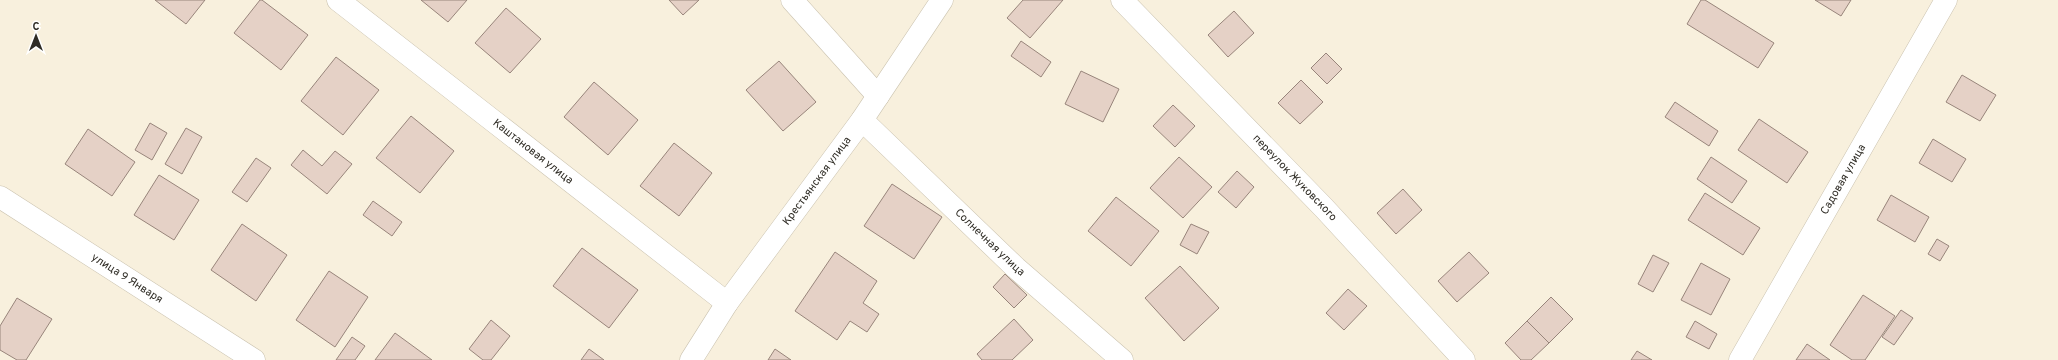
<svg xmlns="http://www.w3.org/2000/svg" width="2058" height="360" font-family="Overpass,sans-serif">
<rect width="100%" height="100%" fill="#f8f0dd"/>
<path fill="#e5d1c6" stroke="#98857b" d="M155,0H205L186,24Z
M260,0H262L308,35L281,70L234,33Z
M421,0H467L448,22Z
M669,0H699L683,15Z
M1023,0H1063L1030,38L1007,18Z
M1701,0H1705L1774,43L1758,68L1687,24Z
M1815,0H1851L1841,16Z
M506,8L541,39L510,73L475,43Z
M1234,11L1254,33L1228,57L1208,35Z
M1021,41L1051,62L1041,77L1011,56Z
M1326,53L1342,69L1327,84L1311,68Z
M336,57L379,90L343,135L301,101Z
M779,61L816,102L783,131L746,90Z
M1081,71L1119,89L1103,122L1065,104Z
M1962,75L1996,95L1980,121L1946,102Z
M1301,80L1323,102L1300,124L1278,103Z
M594,82L638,120L608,155L564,117Z
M1675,102L1718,131L1709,146L1665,117Z
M1173,105L1195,126L1175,147L1153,126Z
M411,116L454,151L420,193L376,158Z
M1759,119L1808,152L1787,183L1738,150Z
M150,123L167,133L152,160L135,150Z
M186,128L202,137L182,174L165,164Z
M88,129L135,162L112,196L65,164Z
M1933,139L1966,159L1952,182L1919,163Z
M674,143L712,173L679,216L640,186Z
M303,150L322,166L335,151L352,164L327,194L291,165Z
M1179,157L1212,187L1183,218L1150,188Z
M1711,157L1747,181L1732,203L1697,179Z
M256,158L271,168L247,202L232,192Z
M1237,171L1254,187L1236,208L1218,192Z
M159,175L199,200L174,240L134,215Z
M892,184L942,217L914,259L864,226Z
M1403,189L1422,210L1396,234L1377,213Z
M1705,193L1760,228L1743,255L1688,220Z
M1891,195L1929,217L1915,242L1877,220Z
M1116,197L1159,231L1131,266L1088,231Z
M373,201L402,222L392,236L363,215Z
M242,224L287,255L256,301L211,270Z
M1191,224L1209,232L1197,254L1180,245Z
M1937,239L1949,246L1940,261L1928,254Z
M582,248L638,290L609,328L553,286Z
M835,252L877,281L863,303L879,314L867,332L850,321L837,340L795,311Z
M1469,252L1489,273L1457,302L1438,281Z
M1653,255L1669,263L1653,292L1638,284Z
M1701,263L1730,279L1711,315L1681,300Z
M1180,266L1219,308L1184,341L1145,298Z
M329,271L368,297L335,347L296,320Z
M1005,274L1027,295L1014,308L993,287Z
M1348,289L1367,306L1344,330L1326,313Z
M1863,295L1895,316L1865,360H1852L1830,345Z
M1551,297L1573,319L1549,343L1527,321Z
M17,298L52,319L26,360H17L0,350V326Z
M1901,310L1913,318L1894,345L1882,337Z
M1014,319L1033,340L1012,360H982L977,354Z
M491,320L510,336L491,360H483L469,349Z
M1527,321L1549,343L1531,360H1521L1505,343Z
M1695,321L1717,334L1709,349L1686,337Z
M395,333L432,360H375Z
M352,337L365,346L355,360H336Z
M1807,344L1830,360H1796Z
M589,349L604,360H581Z
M775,349L791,360H768Z
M1637,351L1652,360H1631Z"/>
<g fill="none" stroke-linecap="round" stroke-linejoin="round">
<defs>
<g id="street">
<path id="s1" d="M338,0L727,303"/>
<path d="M792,0L878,96"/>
<path id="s2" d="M1122,0L1324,208L1464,360"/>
<path id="s3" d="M862,120L1016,268L1122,360"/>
<path id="s4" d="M0,197L254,360"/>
<path id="s5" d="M691,360L727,303L862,120L942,0"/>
<path id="s6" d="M1740,360L1946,0"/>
</g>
</defs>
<use href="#street" stroke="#cbc3b0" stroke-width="23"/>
<use href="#street" stroke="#fff" stroke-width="22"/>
</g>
<g text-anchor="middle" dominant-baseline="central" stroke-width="3.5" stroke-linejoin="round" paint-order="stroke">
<g font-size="11" fill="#2f2c25" stroke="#fff">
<text stroke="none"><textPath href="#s1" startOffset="247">Каштановая улица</textPath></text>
<text stroke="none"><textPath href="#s2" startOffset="248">переулок Жуковского</textPath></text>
<text stroke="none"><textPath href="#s6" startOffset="208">Садовая улица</textPath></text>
<text stroke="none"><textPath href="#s5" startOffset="219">Крестьянская улица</textPath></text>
<text stroke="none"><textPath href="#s3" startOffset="177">Солнечная улица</textPath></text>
<text stroke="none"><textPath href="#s4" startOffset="151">улица 9 Января</textPath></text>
</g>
</g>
<g transform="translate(36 36)" stroke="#ffffff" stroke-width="3" paint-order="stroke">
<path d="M0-3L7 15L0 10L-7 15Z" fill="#2f2c25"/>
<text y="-6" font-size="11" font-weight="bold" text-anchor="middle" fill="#2f2c25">С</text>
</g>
</svg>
